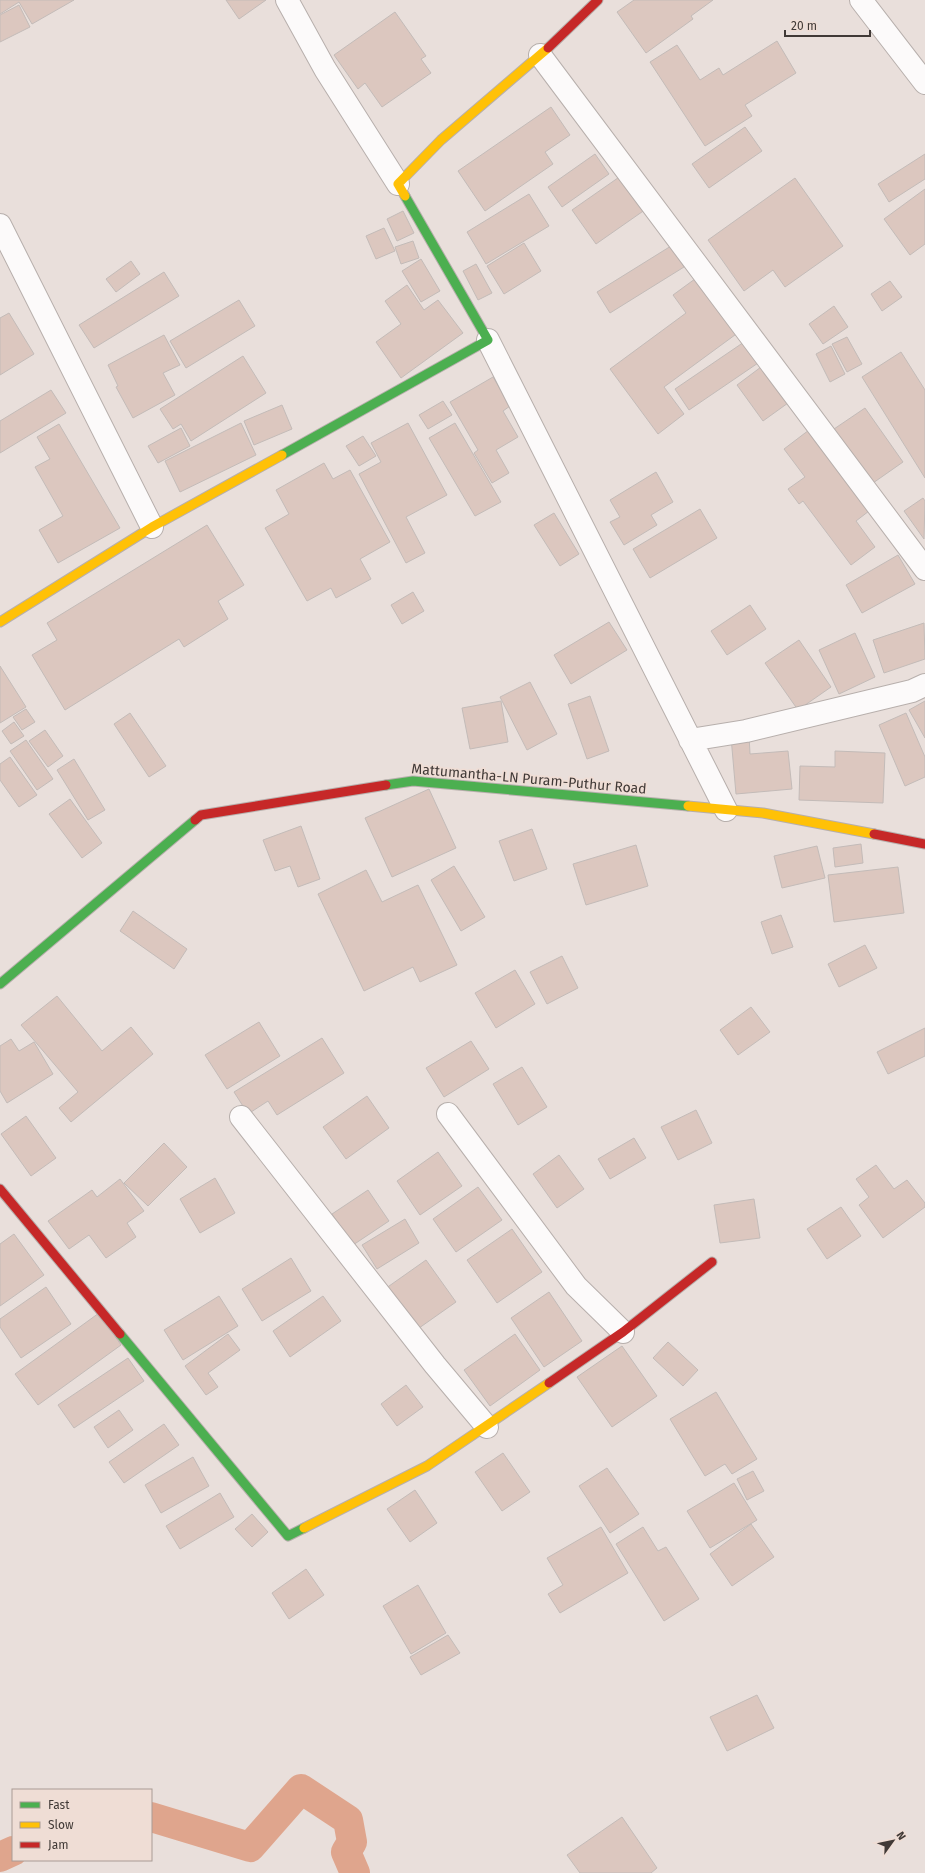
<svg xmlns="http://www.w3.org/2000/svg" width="925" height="1873" font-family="'Fira Sans',sans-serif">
<rect width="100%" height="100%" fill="#e9dfdb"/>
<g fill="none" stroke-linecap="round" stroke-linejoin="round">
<path stroke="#dfa58d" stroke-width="30" d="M151,1817L250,1847L301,1789L348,1820L352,1842L346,1852L355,1873
M0,1857L13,1851"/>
</g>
<path fill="#dcc7bf" stroke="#c3bbb8" d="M0,0H74L32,24L19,2L0,14Z
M226,0H266L239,19Z
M634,0H713L691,16L693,19L646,53L617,12Z
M19,5L30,27L0,42V15Z
M395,12L426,56L421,59L431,73L382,107L365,83L358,89L334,55Z
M777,41L796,73L745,105L752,116L705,146L650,62L677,45L700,80L719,68L723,75Z
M551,107L570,135L545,152L553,164L485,211L458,171Z
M745,127L762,151L709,188L692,164Z
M595,154L609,174L562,207L548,187Z
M925,154V179L889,202L878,184Z
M625,173L649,207L596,244L572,210Z
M795,178L843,246L785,287L773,270L744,291L708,240Z
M925,189V244L910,255L884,219Z
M529,194L549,226L486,264L467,232Z
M403,211L414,233L397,241L387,219Z
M384,228L395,251L376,259L366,236Z
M413,241L419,258L401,264L395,247Z
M524,243L541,271L504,294L487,266Z
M671,246L684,267L610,313L597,292Z
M421,259L440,291L421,302L402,271Z
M131,261L140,274L116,292L106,279Z
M476,264L492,293L478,300L463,271Z
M164,272L179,296L94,348L79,325Z
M699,276L739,332L664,387L684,414L658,434L610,369L686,313L673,295Z
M890,281L902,297L882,311L871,294Z
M407,285L424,310L438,300L463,333L401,378L376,342L401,324L385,301Z
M239,300L255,326L186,368L170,341Z
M834,306L848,327L823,344L809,324Z
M9,313L34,354L0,375V318Z
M164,335L180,365L163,373L175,395L133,418L116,387L118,386L108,365Z
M847,337L862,364L847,372L832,344Z
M747,340L761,361L689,410L675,389Z
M831,346L845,374L830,382L816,354Z
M901,352L925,390V478L862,377Z
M243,356L266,393L191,441L181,424L173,429L160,409Z
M761,367L788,403L763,421L737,385Z
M493,377L510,406L503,411L518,437L496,450L509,473L492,483L474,453L478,450L450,402Z
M51,390L66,413L0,453V421Z
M443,401L452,415L428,429L419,415Z
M282,405L292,429L254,445L244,421Z
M865,408L903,462L873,483L834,429Z
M241,423L256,455L180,492L165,461Z
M408,423L447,495L406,517L425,553L406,563L359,474L381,462L371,443Z
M455,423L501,502L475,516L429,438Z
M59,424L120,528L58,563L39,530L63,516L35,467L50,459L37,437Z
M181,428L190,446L158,463L148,446Z
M809,430L869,511L856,521L875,547L851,565L803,501L799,504L788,489L805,477L784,449Z
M363,436L376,456L359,466L346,446Z
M324,463L333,479L350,470L390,542L360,559L371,579L336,598L331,588L307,601L265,528L289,514L276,490Z
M656,472L673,502L651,515L657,525L624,545L610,522L620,517L610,500Z
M923,498L925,501L924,539L904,511Z
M700,509L717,538L650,578L633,549Z
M554,513L579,554L560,566L534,525Z
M207,525L244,585L218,601L228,619L184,647L179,639L65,710L32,655L57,640L47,623Z
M898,555L915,584L862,613L846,585Z
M413,592L424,611L402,624L391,605Z
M750,605L766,629L727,655L711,631Z
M609,622L627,650L571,684L554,655Z
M924,623L925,659L884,673L873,640Z
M855,633L875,677L839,694L819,650Z
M799,640L831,687L798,710L765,663Z
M0,666L26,707L0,723Z
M530,682L557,734L527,750L500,697Z
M590,696L609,751L587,759L568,704Z
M501,701L508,742L470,749L462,708Z
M925,701V738L909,710Z
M26,709L35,722L22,730L13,717Z
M130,713L166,766L149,777L114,724Z
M906,713L925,757V777L905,786L879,725Z
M14,722L24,736L11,744L2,731Z
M45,730L63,756L48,767L29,741Z
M749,735L750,754L788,751L792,789L736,794L731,737Z
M26,740L53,779L37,790L10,751Z
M835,751L885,753L883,803L799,800L800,766L835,767Z
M10,757L37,795L19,807L0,780V764Z
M74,759L105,810L88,820L57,770Z
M429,789L456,848L392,877L365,818Z
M70,799L102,843L82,858L49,814Z
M301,826L320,879L298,887L290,866L275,871L263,840Z
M532,829L547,869L514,881L499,841Z
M861,844L863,863L835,867L833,848Z
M636,845L648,886L586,905L573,864Z
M817,846L825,878L782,888L774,856Z
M454,866L485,917L461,931L431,880Z
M898,867L904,913L834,922L828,875Z
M366,870L382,902L418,885L457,965L420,982L413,967L364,991L318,894Z
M133,911L187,949L174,969L120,931Z
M781,915L793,947L772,954L761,922Z
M865,945L877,968L839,987L828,964Z
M562,956L578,988L547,1004L530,972Z
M515,970L535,1004L496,1028L475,993Z
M57,996L102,1051L131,1027L153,1054L71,1122L59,1108L78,1092L21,1025Z
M751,1007L770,1032L738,1055L720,1030Z
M259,1022L280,1056L227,1089L205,1055Z
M925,1028V1056L888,1074L877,1052Z
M322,1038L344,1073L277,1115L268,1101L248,1114L234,1092Z
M11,1039L19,1051L34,1042L53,1074L7,1103L0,1091V1046Z
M471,1041L489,1069L444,1097L426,1068Z
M522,1067L547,1107L518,1125L493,1084Z
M367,1096L389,1128L346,1159L323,1127Z
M696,1110L712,1143L678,1160L661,1127Z
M26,1116L56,1158L31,1176L1,1134Z
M634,1138L646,1158L610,1179L598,1159Z
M164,1143L187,1167L148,1206L124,1183Z
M438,1152L462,1186L420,1215L397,1181Z
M559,1155L584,1189L557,1208L533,1174Z
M876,1165L894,1189L907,1180L925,1203V1207L883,1238L859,1205L869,1197L856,1179Z
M215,1178L235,1213L200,1233L180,1199Z
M120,1179L144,1211L127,1223L136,1237L106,1258L89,1235L69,1249L48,1221L92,1190L97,1197Z
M478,1187L502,1220L456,1252L433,1219Z
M368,1190L389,1221L353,1245L332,1214Z
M754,1199L760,1238L720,1243L714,1205Z
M841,1207L861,1236L827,1259L807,1229Z
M405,1219L419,1243L377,1269L362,1245Z
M512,1229L542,1272L497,1303L467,1260Z
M14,1234L44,1275L0,1306V1244Z
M291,1258L311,1291L262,1321L242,1289Z
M426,1260L456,1302L412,1333L382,1291Z
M46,1287L71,1324L21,1358L0,1327V1319Z
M549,1292L582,1341L544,1367L511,1318Z
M219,1296L238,1326L183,1360L164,1330Z
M323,1296L341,1321L290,1357L273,1331Z
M99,1313L121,1345L38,1405L15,1374Z
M228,1334L240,1350L208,1373L218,1387L206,1395L185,1366Z
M515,1334L540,1370L490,1406L464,1370Z
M668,1342L698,1370L683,1386L653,1358Z
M622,1346L657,1396L612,1427L577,1377Z
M128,1358L144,1381L74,1428L58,1405Z
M406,1385L423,1407L397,1426L381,1404Z
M716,1392L757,1459L732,1474L725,1464L705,1476L670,1419Z
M119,1410L133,1430L108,1448L94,1427Z
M164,1424L179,1445L124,1483L109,1462Z
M503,1453L530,1492L502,1511L475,1472Z
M193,1457L209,1486L161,1513L145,1485Z
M607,1468L639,1514L610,1533L579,1486Z
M753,1471L764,1491L747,1500L737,1479Z
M734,1483L757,1520L710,1548L687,1511Z
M415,1490L437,1523L410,1542L387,1509Z
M220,1493L234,1517L180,1549L166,1526Z
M252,1514L268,1532L252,1547L235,1529Z
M751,1524L774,1557L732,1586L710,1554Z
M601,1527L628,1573L560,1613L548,1594L563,1585L547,1558Z
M643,1527L658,1551L666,1547L699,1599L664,1621L616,1544Z
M306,1569L324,1595L289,1619L272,1593Z
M418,1585L446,1633L411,1654L383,1606Z
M448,1635L460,1653L421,1675L410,1657Z
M757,1695L774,1728L727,1751L710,1717Z
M622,1817L657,1868L651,1873H580L567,1855Z"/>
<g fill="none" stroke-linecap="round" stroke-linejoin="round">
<defs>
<path id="street" d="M287,0L325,69L398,184
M861,0L925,83
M540,55L925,569
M0,225L152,527
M488,340L726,810
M690,740L746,731L912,691L925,685
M448,1114L576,1286L623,1332
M241,1117L435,1365L487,1427"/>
<path id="fast" d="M282,455L488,340L405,196
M386,785L413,781L688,806
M0,984L195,820
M120,1334L288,1536L304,1528"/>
<path id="slow" d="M405,196L398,184L441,140L548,48
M0,622L152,527L282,455
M688,806L763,813L874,834
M304,1528L427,1466L549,1383"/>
<path id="jam" d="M548,48L598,0
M195,820L201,815L386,785
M874,834L925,844
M0,1189L120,1334
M549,1383L623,1332L712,1262"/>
</defs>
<use href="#street" stroke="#b7afac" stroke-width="24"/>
<use href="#fast" stroke="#b7afac" stroke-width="11"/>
<use href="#slow" stroke="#b7afac" stroke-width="11"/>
<use href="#jam" stroke="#b7afac" stroke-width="11"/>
<use href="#street" stroke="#fcfafa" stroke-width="22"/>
<use href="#fast" stroke="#4caf50" stroke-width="9"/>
<use href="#slow" stroke="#ffc107" stroke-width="9"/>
<use href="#jam" stroke="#c62828" stroke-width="9"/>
</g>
<g text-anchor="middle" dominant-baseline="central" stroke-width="3.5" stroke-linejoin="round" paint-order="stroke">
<g font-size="14" fill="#403936" stroke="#efddd5">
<text transform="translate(529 779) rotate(5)">Mattumantha-LN Puram-Puthur Road</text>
</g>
</g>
<rect x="12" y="1789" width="140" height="72" fill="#efddd5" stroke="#a99b95"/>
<rect x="20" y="1802" width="20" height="6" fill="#4caf50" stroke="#a99b95"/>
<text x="48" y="1809" font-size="12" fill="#403936">Fast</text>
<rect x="20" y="1822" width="20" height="6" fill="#ffc107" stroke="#a99b95"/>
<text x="48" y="1829" font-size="12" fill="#403936">Slow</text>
<rect x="20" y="1842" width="20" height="6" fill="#c62828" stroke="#a99b95"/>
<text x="48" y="1849" font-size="12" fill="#403936">Jam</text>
<g transform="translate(893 1841) rotate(57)" stroke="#efddd5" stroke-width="3" paint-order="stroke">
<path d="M0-3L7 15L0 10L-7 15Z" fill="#403936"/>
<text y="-6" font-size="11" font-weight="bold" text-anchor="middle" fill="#403936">N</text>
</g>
<path d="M785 30v6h85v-6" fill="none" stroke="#403936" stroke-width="2"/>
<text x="791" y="30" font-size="12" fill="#403936" stroke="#efddd5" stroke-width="3" paint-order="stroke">20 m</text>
</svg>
